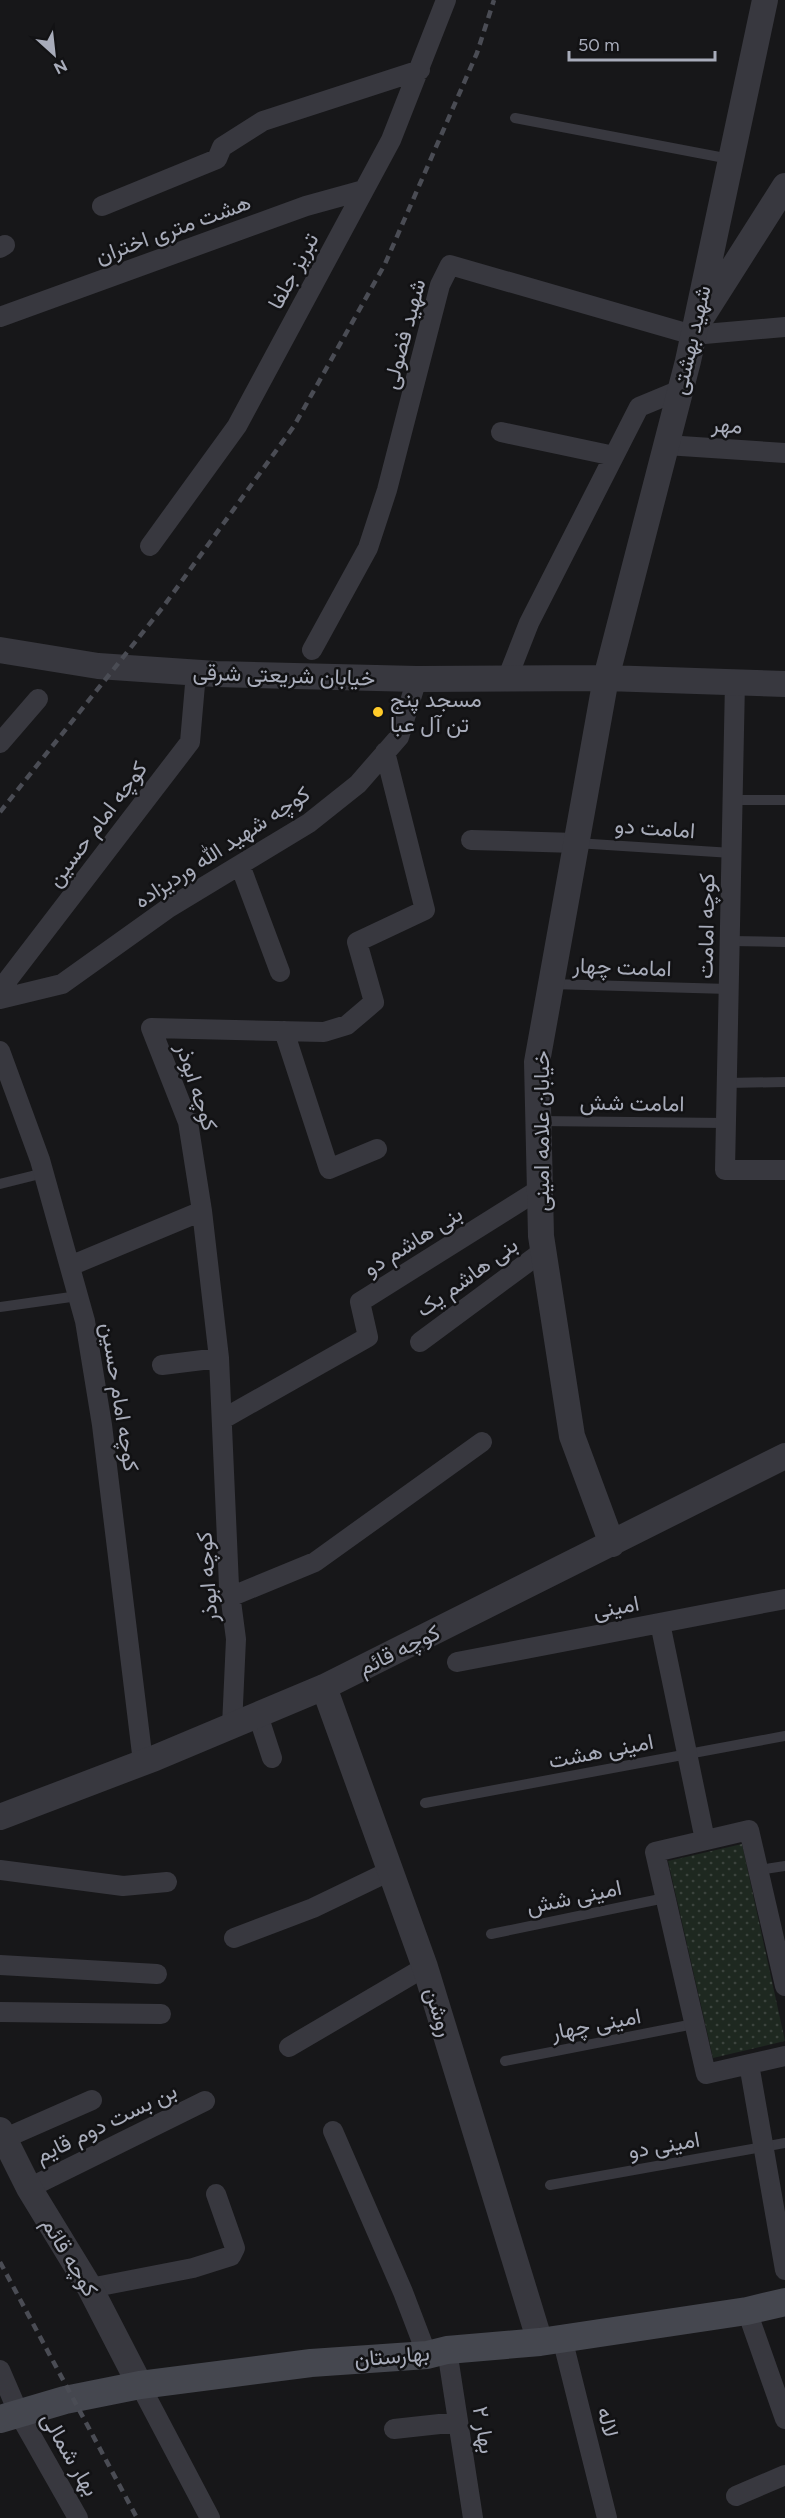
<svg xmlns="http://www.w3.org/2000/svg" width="785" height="2518" font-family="Figtree,Vazirmatn,sans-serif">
<defs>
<pattern id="grass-dots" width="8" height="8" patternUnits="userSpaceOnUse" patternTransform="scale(1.5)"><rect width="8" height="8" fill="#1e2820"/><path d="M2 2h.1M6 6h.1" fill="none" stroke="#3c443e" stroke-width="1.8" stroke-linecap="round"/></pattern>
</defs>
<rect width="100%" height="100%" fill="#171719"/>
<path fill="url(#grass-dots)" d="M742,1844L785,2041L713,2058L668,1861Z"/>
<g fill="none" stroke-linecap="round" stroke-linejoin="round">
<path stroke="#38383f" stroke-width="10" d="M515,118L730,159
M733,800H785
M576,843L732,853
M730,941L785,942
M551,984L729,989
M727,1083L785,1082
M538,1121L726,1123
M0,1184L44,1173
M0,1307L78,1296
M425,1803L785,1736
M759,1870L785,1866
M491,1934L665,1898
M505,2061L694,2024
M550,2185L785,2143"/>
<path stroke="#38383f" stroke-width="20" d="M102,206L217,159L222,147L263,121L420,70
M0,248L5,245
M0,317L306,206L364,190
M501,432L614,456
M666,445L785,453
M150,546L237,426L391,140L446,0
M312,650L368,548L387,490L440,285L450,265L693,335L785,327
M507,679L529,623L639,407L680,390
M735,682L725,1170H785
M0,743L38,699
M471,840L576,843
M240,865L280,972
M0,990L190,742L196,673
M0,999L62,984L167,909L309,823L358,784L399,737L417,679
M284,1031L329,1169L377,1149
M0,1051L40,1160L85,1321L102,1425L143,1762
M70,1266L202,1211
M420,1342L543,1251
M162,1365L219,1358
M223,1419L368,1337L360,1302L540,1189
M230,1597L315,1562L482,1442
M660,1623L705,1840
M457,1662L785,1599
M258,1715L272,1758
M232,1726L236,1639L229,1586L219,1358L202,1211L188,1122L151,1028L324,1032L347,1025L374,1002L357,942L425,910L385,752
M0,1870L123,1886L167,1882
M234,1938L313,1908L390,1871
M0,1965L157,1974
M785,1986L749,1830L655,1852L706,2074L785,2056
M0,2012L161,2014
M289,2047L425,1967
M749,2064L785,2270
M333,2131L403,2292L427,2355
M3,2139L92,2100
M29,2188L205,2101
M90,2288L193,2268L231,2256L235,2248L216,2194
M747,2311L785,2419
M562,2338L607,2518
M447,2350L473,2518
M0,2370L19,2414L78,2518
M140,2385L210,2518
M394,2429L458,2422
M736,2496L785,2475"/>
<path stroke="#38383f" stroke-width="26" d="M703,315L785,186
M0,650L98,666L216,674L417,679L606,678L785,684
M612,1544L572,1436L541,1236L537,1062L606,678L688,361L765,0
M324,1687L425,1967L540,2342
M0,1817L155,1758L324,1687L785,1456
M0,2130L29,2188L90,2288L140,2385"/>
<path stroke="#45474f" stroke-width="28" d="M0,2419L65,2400L140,2385L311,2363L427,2355L447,2350L540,2342L747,2311L785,2302"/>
<path stroke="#4a4c54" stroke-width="4.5" stroke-dasharray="8 6" stroke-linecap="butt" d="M0,812L163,607L294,426L385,264L477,53L494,0
M0,2262L137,2518"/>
</g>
<circle fill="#ffcb29" stroke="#121214" stroke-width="2" cx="378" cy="712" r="6"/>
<g text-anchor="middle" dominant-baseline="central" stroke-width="5" stroke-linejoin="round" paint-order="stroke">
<g font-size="22" fill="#a8acba" stroke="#121214">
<text transform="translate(173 229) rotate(-20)">هشت متری اختران</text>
<text transform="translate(293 271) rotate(-62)">تبریز جلفا</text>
<text transform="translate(404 334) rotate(-75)">شهید فضولی</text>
<text transform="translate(691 340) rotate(-77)">شهید بهشتی</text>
<text transform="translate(727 425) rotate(4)">مهر</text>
<text transform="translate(284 675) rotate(2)">خیابان شریعتی شرقی</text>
<text transform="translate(97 824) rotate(-53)">کوچه امام حسین</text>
<text transform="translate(655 828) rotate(4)">امامت دو</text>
<text transform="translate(222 847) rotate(-33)">کوچه شهید الله وردیزاده</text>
<text transform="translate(706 926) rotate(-89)">کوچه امامت</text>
<text transform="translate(622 967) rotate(2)">امامت چهار</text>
<text transform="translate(197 1087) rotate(72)">کوچه ابوذر</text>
<text transform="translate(632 1103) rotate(1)">امامت شش</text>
<text transform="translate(541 1131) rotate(-90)">خیابان علامه امینی</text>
<text transform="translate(413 1241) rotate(-32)">بنی هاشم دو</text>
<text transform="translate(467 1277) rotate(-36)">بنی هاشم یک</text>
<text transform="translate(120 1397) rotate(81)">کوچه امام حسین</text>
<text transform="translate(207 1577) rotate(-94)">کوچه ابوذر</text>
<text transform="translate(616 1607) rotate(-11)">امینی</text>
<text transform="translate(399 1650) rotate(-26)">کوچه قائم</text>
<text transform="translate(601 1751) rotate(-11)">امینی هشت</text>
<text transform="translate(574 1897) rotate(-12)">امینی شش</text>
<text transform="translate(439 2012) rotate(73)">روشن</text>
<text transform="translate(596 2024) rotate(-11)">امینی چهار</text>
<text transform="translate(106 2123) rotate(-26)">بن بست دوم قایم</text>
<text transform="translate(664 2145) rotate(-10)">امینی دو</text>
<text transform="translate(70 2257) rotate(59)">کوچه قائم</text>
<text transform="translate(392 2356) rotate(-5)">بهارستان</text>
<text transform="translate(608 2422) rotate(76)">لاله</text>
<text transform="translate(484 2430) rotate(81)">بهار ۲</text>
<text transform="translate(70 2454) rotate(60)">بهار شمالی</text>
</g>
<g font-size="22" fill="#a8acba" stroke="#121214" text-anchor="start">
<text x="390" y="699">مسجد پنج<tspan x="390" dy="25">تن آل عبا</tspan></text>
</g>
</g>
<g transform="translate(54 54) rotate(153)" stroke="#121214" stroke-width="4.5" paint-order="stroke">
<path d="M0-4.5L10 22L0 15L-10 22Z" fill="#a8acba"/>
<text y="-9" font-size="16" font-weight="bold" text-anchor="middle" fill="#a8acba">N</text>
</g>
<path d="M569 51v9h146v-9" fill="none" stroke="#a8acba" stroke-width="3"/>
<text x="578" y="51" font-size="18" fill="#a8acba" stroke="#121214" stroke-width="4.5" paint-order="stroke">50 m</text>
</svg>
